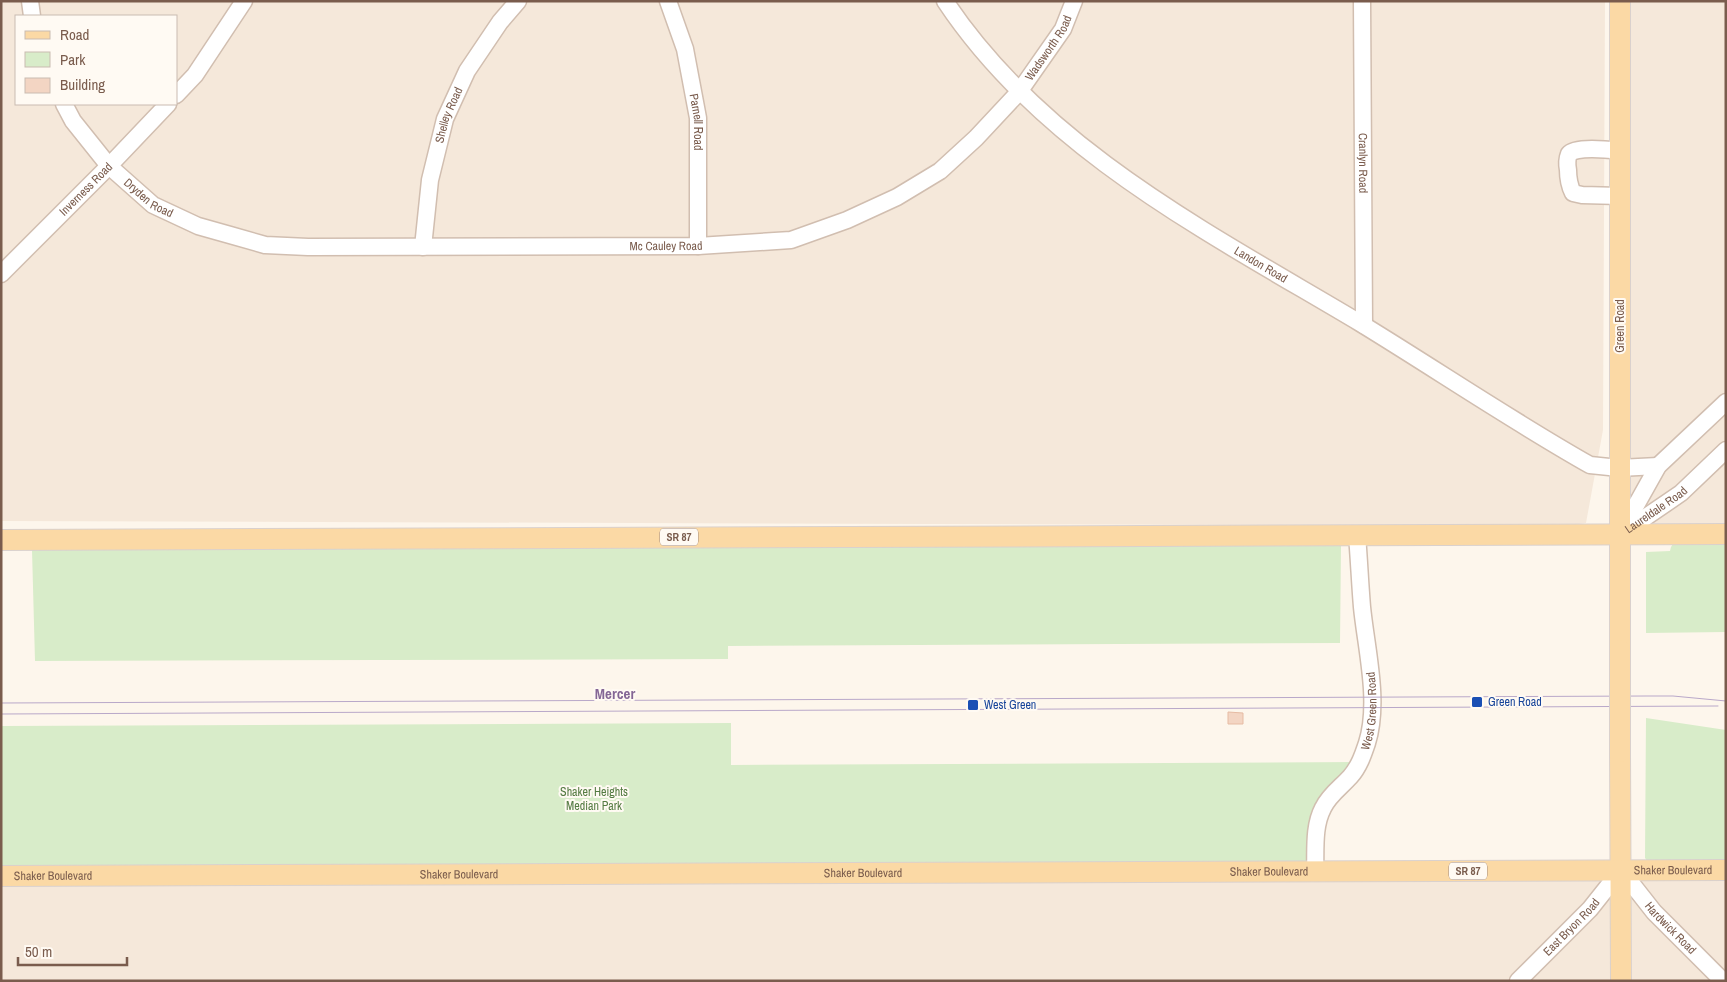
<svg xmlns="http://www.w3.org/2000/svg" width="1727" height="982" font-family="'Archivo Narrow',sans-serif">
<rect width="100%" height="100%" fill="#fdf6ec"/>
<path fill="#f5e8da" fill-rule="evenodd" d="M1,1H1605L1603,430L1586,523L1566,526L1,521ZM16,16H176V104H16Z
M1620,1H1726V534H1620Z
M1726,870V981H1V876Z"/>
<path fill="#d8ecc9" d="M1679,534H1726V632L1646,633V552L1670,551L1671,547Z
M1341,544L1340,643L728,646V659L35,661L32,550Z
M1646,718L1726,730V870L1655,871L1645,858Z
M731,723V765L1360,762L1326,802L1315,871L1,876V726Z"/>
<path fill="#f3d5c3" stroke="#e6bba3" d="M1228,712L1243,713V724H1228Z"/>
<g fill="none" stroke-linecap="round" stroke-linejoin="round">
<defs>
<g id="minor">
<path d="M30,1L32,16"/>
<path id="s1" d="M668,1L685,49L698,118V246"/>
<path id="s2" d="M945,1C1044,150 1211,234 1360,323C1437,370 1512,421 1590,465L1619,468L1658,466"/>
<path id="s3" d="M1362,1L1364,325"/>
<path d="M176,95L195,75L244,1"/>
<path id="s4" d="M64,104L73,121L109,166L153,205L198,226L230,235L265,245L308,247L698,246L791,240L847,220L897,197L940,171L976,138L1019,92L1063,29L1074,1"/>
<path d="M1620,196L1582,195L1573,193C1569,185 1568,179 1568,170C1567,165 1567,159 1569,154C1575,146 1611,150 1621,151"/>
<path id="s5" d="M423,247L430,180L445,119L467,71L500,22L518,1"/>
<path id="s6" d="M1,274L109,166L168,104"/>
<path id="s7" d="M1624,532L1681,493L1726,450"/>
<path d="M1620,534L1658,466L1726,402"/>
<path id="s8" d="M1315,871C1316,851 1313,827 1323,808C1329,795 1341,787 1350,777C1359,767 1363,755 1367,743C1380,702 1366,648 1362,607C1360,583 1359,559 1357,535"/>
<path id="s9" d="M1518,981L1590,909L1621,870L1654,912L1723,981"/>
</g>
<g id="major">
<path d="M1,540L1726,534"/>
<path d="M1620,650V1"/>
<path d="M1620,752L1621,981"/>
<path id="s10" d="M1,876L1726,870"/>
</g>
</defs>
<use href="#minor" stroke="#d1beb0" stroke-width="19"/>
<use href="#major" stroke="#dad1cd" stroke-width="22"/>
<use href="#minor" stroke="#fff" stroke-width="16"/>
<use href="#major" stroke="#fbd9a5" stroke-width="20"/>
<path stroke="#b9a8c9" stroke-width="1" d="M1,703L1647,696H1673L1726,701
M1,714L1718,706"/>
<defs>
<path id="major-bridge" d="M1620,650V752"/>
</defs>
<use href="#major-bridge" stroke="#dad1cd" stroke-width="22" stroke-linecap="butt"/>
<use href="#major-bridge" stroke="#fbd9a5" stroke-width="20"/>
</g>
<g fill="#1a4fb4" stroke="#fffaf3" stroke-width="2">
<rect x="1471" y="696" width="12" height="12" rx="2.5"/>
<rect x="967" y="699" width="12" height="12" rx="2.5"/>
</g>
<g text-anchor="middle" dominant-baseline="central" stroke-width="4" stroke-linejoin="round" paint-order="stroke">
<g fill="#fffaf3" stroke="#a28b7f" stroke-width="1">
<rect x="660" y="528.5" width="38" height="17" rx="4"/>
<rect x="1449" y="862.5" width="38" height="17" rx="4"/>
</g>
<g font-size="11" font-weight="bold" fill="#7a5c4d">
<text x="679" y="537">SR 87</text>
<text x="1468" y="871">SR 87</text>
</g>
<g font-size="12" fill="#7a5c4d" stroke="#fffaf3">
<text stroke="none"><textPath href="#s4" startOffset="1111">Wadsworth Road</textPath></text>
<text stroke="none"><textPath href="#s5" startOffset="135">Shelley Road</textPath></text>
<text stroke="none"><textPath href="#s1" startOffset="125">Parnell Road</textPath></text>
<text stroke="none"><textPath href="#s3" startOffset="162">Cranlyn Road</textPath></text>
<text stroke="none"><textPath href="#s6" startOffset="120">Inverness Road</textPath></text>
<text stroke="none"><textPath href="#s4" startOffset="128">Dryden Road</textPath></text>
<text stroke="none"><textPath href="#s4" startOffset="656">Mc Cauley Road</textPath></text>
<text stroke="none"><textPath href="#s2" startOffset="415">Landon Road</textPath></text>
<text transform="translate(1620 326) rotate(-90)">Green Road</text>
<text stroke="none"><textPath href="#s7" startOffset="39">Laureldale Road</textPath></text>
<text stroke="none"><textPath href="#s8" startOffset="176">West Green Road</textPath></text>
<text stroke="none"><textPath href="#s10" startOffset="1672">Shaker Boulevard</textPath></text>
<text stroke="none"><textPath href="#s10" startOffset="1268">Shaker Boulevard</textPath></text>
<text stroke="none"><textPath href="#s10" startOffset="862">Shaker Boulevard</textPath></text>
<text stroke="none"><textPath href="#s10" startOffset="458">Shaker Boulevard</textPath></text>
<text stroke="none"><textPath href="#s10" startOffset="52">Shaker Boulevard</textPath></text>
<text stroke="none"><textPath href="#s9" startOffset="76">East Bryon Road</textPath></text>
<text stroke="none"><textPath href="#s9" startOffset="228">Hardwick Road</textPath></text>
</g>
<g font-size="12" fill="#164399" stroke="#fffaf3" text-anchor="start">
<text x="1488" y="702">Green Road</text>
<text x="984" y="705">West Green</text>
</g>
<g font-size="12" fill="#537a41" stroke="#fffaf3">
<text x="594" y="792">Shaker Heights<tspan x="594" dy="14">Median Park</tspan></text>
</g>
<g font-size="15" font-weight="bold" fill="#846695" stroke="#fffaf3">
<text x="615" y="693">Mercer</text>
</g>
</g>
<rect width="1727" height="982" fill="none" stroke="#7a5c4d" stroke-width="5"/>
<rect x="15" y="15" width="162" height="90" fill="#fffaf3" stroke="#cabbb1"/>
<rect x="25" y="31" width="25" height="8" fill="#fbd9a5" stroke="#cabbb1"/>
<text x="60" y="40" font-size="15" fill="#7a5c4d">Road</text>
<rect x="25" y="52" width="25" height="15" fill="#d8ecc9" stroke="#cabbb1"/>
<text x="60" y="65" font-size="15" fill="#7a5c4d">Park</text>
<rect x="25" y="78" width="25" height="15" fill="#f3d5c3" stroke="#cabbb1"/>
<text x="60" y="90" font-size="15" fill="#7a5c4d">Building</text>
<path d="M18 957v8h109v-8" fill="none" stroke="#7a5c4d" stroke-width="2.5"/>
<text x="25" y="957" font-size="15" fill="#7a5c4d" stroke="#fffaf3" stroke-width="4" paint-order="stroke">50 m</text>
</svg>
